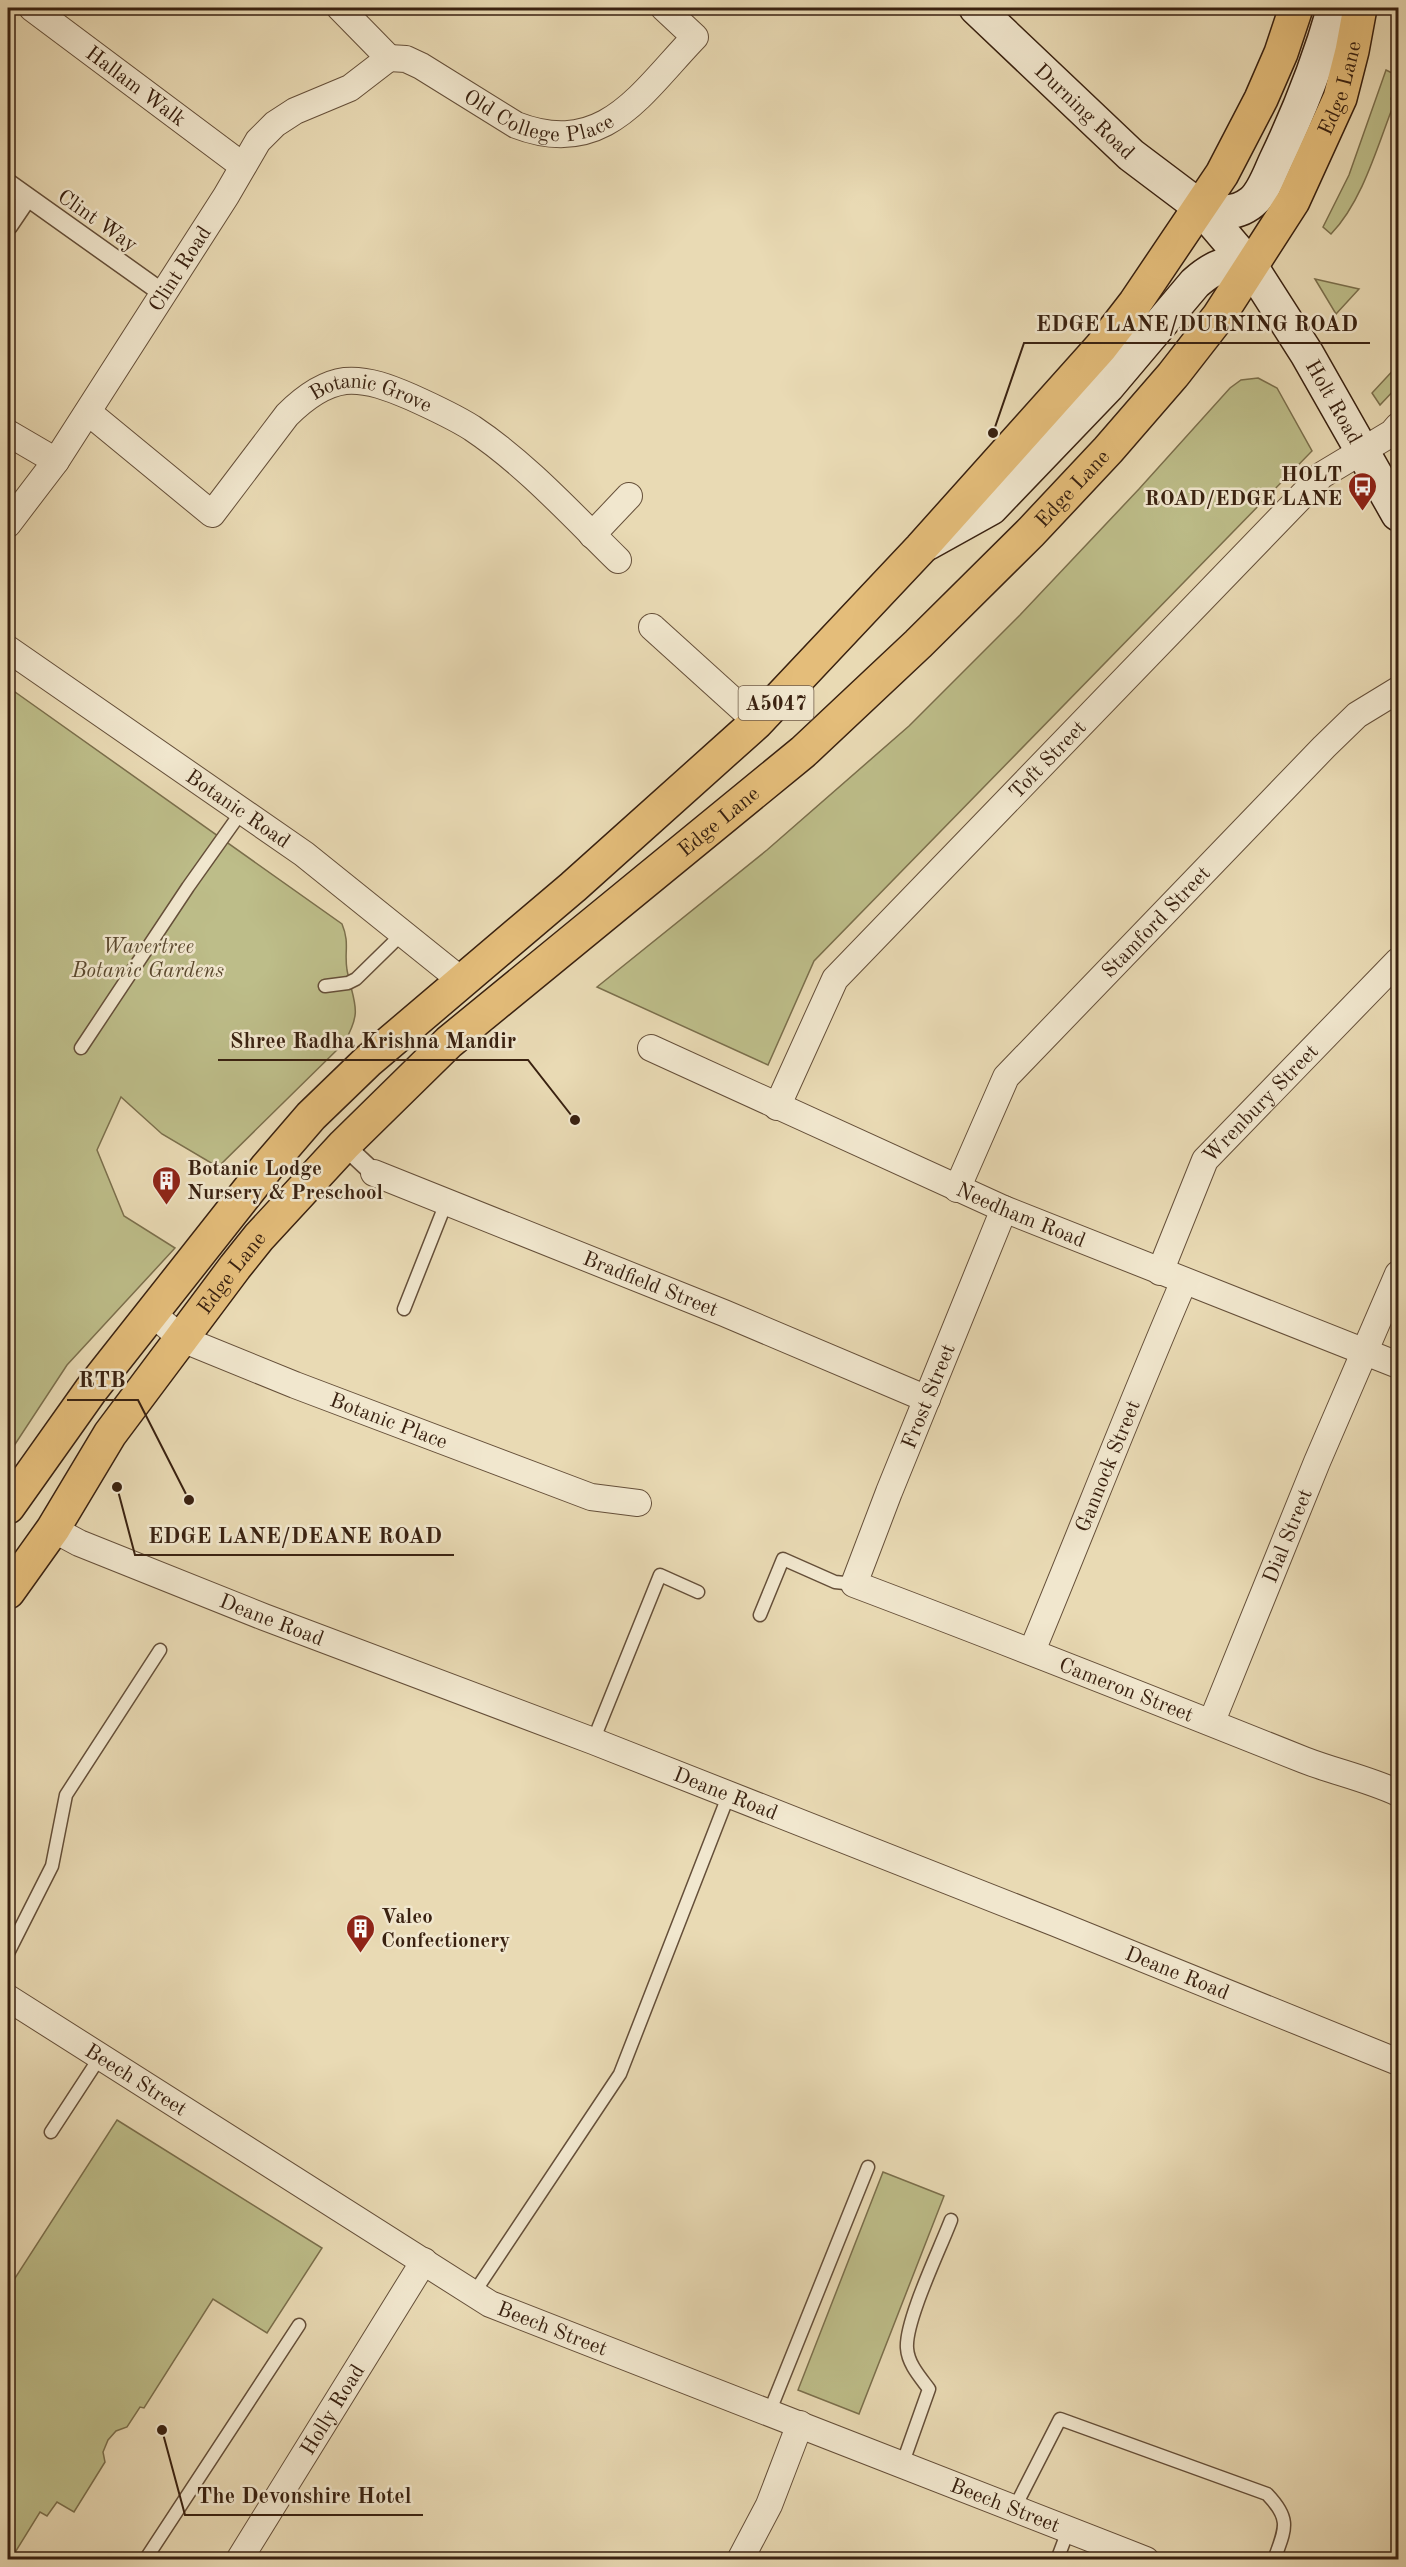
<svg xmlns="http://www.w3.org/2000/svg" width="1406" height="2567" font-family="'Old Standard TT',serif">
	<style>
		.green { fill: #bdbd89; stroke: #7b6f4c; stroke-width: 1.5 }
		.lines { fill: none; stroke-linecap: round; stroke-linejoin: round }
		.service-casing { stroke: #654f39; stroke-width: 15 }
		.pedestrian-casing { stroke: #654f39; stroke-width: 21 }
		.minor-casing { stroke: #654f39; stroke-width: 28 }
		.secondary-casing { stroke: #392110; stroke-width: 36 }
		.trunk-casing { stroke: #392110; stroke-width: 36 }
		.service { stroke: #f1e7ce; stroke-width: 12 }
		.pedestrian { stroke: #f1e7ce; stroke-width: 18 }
		.minor { stroke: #f1e7ce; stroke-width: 26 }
		.secondary { stroke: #f1e7ce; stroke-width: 33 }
		.trunk { stroke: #e4bd7a; stroke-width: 33 }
		.labels { text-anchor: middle; stroke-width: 5; stroke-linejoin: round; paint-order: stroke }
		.shield { fill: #f1e7ce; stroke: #705c49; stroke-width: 1.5 }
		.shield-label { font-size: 20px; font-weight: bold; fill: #392110 }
		.street-label { font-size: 21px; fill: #392110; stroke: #f1e7ce }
		.poi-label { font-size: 21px; font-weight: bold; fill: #392110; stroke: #f1e7ce; text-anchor: start }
		.park-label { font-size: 21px; font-style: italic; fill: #5a482e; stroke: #f1e7ce }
		.leader { fill: none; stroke: #392110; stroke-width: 2 }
		.callout-dot { fill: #392110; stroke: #f1e7ce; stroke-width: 2 }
		.callout-label { font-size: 22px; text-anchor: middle; font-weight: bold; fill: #392110; stroke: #f1e7ce; stroke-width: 5; stroke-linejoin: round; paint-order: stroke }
	</style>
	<rect width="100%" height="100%" fill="#e9dab4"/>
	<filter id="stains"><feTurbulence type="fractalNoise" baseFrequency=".00333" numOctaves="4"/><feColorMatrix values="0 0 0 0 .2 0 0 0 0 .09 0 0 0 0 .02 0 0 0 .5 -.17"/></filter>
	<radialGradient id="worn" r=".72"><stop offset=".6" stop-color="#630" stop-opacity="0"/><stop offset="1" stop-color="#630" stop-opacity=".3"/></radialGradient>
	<path class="green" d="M1386 70 1398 76 1391 99 1395 101C1378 144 1363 201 1331 234L1323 227 1349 175Z
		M1315 279 1359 289 1336 314Z
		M1398 358V386L1380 405 1372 393 1398 365 1395 362Z
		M1258 378 1277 388 1312 451 814 961 768 1065 597 987 767 850 909 726 1020 615 1139 489 1230 388 1241 380Z
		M8 687 342 924C350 943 344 952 347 970 354 1005 363 1010 344 1043L218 1167 162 1134 121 1097 97 1150 124 1216 175 1248 67 1365 8 1455Z
		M117 2120 322 2248 267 2333 213 2299 144 2408 140 2407 127 2427 116 2431 108 2440 103 2452 105 2462 74 2512 57 2502 47 2516 40 2512 11 2559 8 2557V2289Z
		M883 2172 944 2196 859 2414 798 2390Z"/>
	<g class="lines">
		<defs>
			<path id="service" d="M325 986 348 983 356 979 403 933
				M81 1048 188 887 242 811
				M404 1309 446 1203
				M760 1615 783 1559 835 1582 854 1584
				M593 1741 660 1575 698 1592
				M8 1953 52 1866 66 1795 160 1650
				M51 2132 100 2057
				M474 2293 620 2074 729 1794
				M769 2413 868 2167
				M902 2465 929 2389C920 2377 908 2364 907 2348 905 2321 940 2249 951 2220
				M1015 2507 1060 2419 1267 2494C1292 2520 1285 2529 1274 2560
				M145 2560 299 2325
				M1057 2560 1069 2528"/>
			<path id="pedestrian" d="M8 183 164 294
				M8 226 27 198
				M344 1145 374 1173"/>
			<g id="minor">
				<path id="s1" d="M32 8 243 166"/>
				<path d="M340 8 389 58"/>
				<path id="s2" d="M389 58 406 59 421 66 516 125C604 159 641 93 695 37L664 8"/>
				<path id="s3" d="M88 412 212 514 287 415C302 400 322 384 345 381 368 379 390 388 411 397 431 406 453 416 472 428 526 464 572 515 618 560"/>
				<path d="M8 433 56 461"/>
				<path id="s4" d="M8 524 56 461 226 196 258 141 275 124 295 111 350 88 389 58"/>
				<path d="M592 535 629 496"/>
				<path d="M652 627 757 722"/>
				<path id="s5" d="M8 649 304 854 462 981"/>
				<path id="s6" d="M651 1048 1004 1209 1398 1365"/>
				<path id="s7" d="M777 1107 835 979 1322 475 1392 433 1398 426"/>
				<path id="s8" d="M374 1173 724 1313 927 1399"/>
				<path id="s9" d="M957 1189 1006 1077 1324 747 1357 715 1398 690"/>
				<path id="s10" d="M1004 1209 889 1492 854 1584C1005 1641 1154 1700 1304 1760 1335 1772 1368 1779 1398 1793"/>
				<path id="s11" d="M1160 1272 1205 1160 1398 961"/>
				<path id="s12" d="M152 1313 182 1339 295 1385 591 1497 638 1503"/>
				<path id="s13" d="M53 1529 79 1543 264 1617 593 1741 1055 1923 1398 2062"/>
				<path id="s14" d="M1032 1651C1083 1528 1131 1404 1184 1281"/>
				<path id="s15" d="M1212 1721 1317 1462 1398 1274"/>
				<path id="s16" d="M8 1998 490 2304 1146 2560"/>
				<path id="s17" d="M239 2560 424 2261"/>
				<path d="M740 2560 769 2505 800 2424"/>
			</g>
			<g id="secondary">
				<path id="s18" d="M976 8 1131 155 1200 207 1252 268 1307 354 1398 514"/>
				<path d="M1200 207C1218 214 1236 215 1252 202 1263 193 1269 175 1275 162 1299 112 1319 61 1334 8"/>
				<path d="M928 543 991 508 1108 386 1195 283C1212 268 1229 258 1252 268"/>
			</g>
			<g id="trunk">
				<path d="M8 1507 91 1390 267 1167 311 1116 368 1061 573 887 757 722 921 548 1101 347 1135 303 1222 174 1261 99 1281 53 1296 8"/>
				<path id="s19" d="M8 1592 53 1529 110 1434 235 1267 259 1237 344 1145 449 1042 803 752 918 644 1031 532 1108 450 1173 375 1219 316 1293 201 1340 98 1352 51 1360 8"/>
			</g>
		</defs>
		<use href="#service" class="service-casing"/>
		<use href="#pedestrian" class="pedestrian-casing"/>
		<use href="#minor" class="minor-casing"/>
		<use href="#secondary" class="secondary-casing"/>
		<use href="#trunk" class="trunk-casing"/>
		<use href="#service" class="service"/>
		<use href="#pedestrian" class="pedestrian"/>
		<use href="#minor" class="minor"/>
		<use href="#secondary" class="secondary"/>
		<use href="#trunk" class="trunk"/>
	</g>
	<defs>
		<symbol id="bus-pin" viewBox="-11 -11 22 30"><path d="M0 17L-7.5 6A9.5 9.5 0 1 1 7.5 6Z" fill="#8f2418" stroke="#f1e7ce"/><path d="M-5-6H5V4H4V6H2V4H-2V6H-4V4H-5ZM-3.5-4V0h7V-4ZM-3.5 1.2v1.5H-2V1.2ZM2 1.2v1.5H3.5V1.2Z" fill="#fff"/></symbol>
		<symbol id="building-pin" viewBox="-11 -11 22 30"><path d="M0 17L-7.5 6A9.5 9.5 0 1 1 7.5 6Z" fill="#8f2418" stroke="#f1e7ce"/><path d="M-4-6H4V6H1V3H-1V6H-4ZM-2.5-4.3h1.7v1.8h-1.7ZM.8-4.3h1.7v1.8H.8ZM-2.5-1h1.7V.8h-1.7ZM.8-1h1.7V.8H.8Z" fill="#fff"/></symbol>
	</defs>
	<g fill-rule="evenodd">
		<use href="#bus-pin" x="1346" y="470" width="33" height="45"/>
		<use href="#building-pin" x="150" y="1164" width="33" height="45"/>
		<use href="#building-pin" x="344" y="1912" width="33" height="45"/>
	</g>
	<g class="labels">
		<rect class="shield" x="738.5" y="686" width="75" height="34" rx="4.5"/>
		<g class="shield-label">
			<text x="776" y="710">A5047</text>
		</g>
		<g class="street-label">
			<text dy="7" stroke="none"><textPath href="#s1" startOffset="130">Hallam Walk</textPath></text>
			<text dy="7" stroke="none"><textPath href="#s19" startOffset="2028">Edge Lane</textPath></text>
			<text dy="7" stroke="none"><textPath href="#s2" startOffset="166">Old College Place</textPath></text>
			<text dy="7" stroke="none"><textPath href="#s18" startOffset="150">Durning Road</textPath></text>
			<text transform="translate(98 220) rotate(35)" y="7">Clint Way</text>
			<text dy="7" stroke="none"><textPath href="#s4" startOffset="308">Clint Road</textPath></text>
			<text dy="7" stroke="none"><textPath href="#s18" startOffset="537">Holt Road</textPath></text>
			<text dy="7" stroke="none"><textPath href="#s3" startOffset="380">Botanic Grove</textPath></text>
			<text dy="7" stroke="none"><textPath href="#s19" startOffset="1542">Edge Lane</textPath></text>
			<text dy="7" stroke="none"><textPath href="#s7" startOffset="446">Toft Street</textPath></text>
			<text dy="7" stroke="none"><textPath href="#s5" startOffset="280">Botanic Road</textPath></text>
			<text dy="7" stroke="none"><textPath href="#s19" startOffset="1056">Edge Lane</textPath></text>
			<text dy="7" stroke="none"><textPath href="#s9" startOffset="338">Stamford Street</textPath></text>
			<text dy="7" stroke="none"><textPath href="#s11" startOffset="200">Wrenbury Street</textPath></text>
			<text dy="7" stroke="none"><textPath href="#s6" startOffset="406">Needham Road</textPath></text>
			<text dy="7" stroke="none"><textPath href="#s19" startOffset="390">Edge Lane</textPath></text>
			<text dy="7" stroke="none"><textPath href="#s8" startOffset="298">Bradfield Street</textPath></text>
			<text transform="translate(928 1396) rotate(-68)" y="7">Frost Street</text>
			<text dy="7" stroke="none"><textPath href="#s12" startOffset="262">Botanic Place</textPath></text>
			<text dy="7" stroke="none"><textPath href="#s14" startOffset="200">Gannock Street</textPath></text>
			<text dy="7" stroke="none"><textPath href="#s15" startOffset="200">Dial Street</textPath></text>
			<text dy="7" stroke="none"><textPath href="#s13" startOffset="237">Deane Road</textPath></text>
			<text dy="7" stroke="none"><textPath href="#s10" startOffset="696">Cameron Street</textPath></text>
			<text dy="7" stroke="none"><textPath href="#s13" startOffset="723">Deane Road</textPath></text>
			<text dy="7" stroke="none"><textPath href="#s13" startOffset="1209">Deane Road</textPath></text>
			<text dy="7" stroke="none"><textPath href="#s16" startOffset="152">Beech Street</textPath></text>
			<text dy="7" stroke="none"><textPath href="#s16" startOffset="638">Beech Street</textPath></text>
			<text dy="7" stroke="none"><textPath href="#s17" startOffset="177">Holly Road</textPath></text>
			<text dy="7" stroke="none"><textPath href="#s16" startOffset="1124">Beech Street</textPath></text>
		</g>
		<g class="poi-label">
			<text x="1342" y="481" text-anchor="end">HOLT<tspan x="1342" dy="24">ROAD/EDGE LANE</tspan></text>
			<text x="187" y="1175">Botanic Lodge<tspan x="187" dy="24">Nursery &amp; Preschool</tspan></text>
			<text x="381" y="1923">Valeo<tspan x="381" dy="24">Confectionery</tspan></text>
		</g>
		<g class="park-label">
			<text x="148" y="953">Wavertree<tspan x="148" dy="24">Botanic Gardens</tspan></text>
		</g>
	</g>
	<path class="leader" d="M993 433L1024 343H1370M575 1120L528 1060H218M189 1500L138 1400H67M117 1487L135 1555H454M162 2430L185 2515H423"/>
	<g class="callout-dot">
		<circle cx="993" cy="433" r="6"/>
		<circle cx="575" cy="1120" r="6"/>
		<circle cx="189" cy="1500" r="6"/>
		<circle cx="117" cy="1487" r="6"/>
		<circle cx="162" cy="2430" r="6"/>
	</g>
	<g class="callout-label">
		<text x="1197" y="331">EDGE LANE/DURNING ROAD</text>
		<text x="373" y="1048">Shree Radha Krishna Mandir</text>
		<text x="102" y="1387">RTB</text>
		<text x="295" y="1543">EDGE LANE/DEANE ROAD</text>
		<text x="304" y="2503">The Devonshire Hotel</text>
	</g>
	<rect width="1406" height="2567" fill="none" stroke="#e9dab4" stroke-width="30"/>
	<rect x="9" y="9" width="1388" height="2549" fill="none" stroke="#392110" stroke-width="3"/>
	<rect x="15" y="15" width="1376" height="2537" fill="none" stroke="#392110" stroke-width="1.5"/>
	<rect width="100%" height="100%" filter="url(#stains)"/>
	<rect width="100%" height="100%" fill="url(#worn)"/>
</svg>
